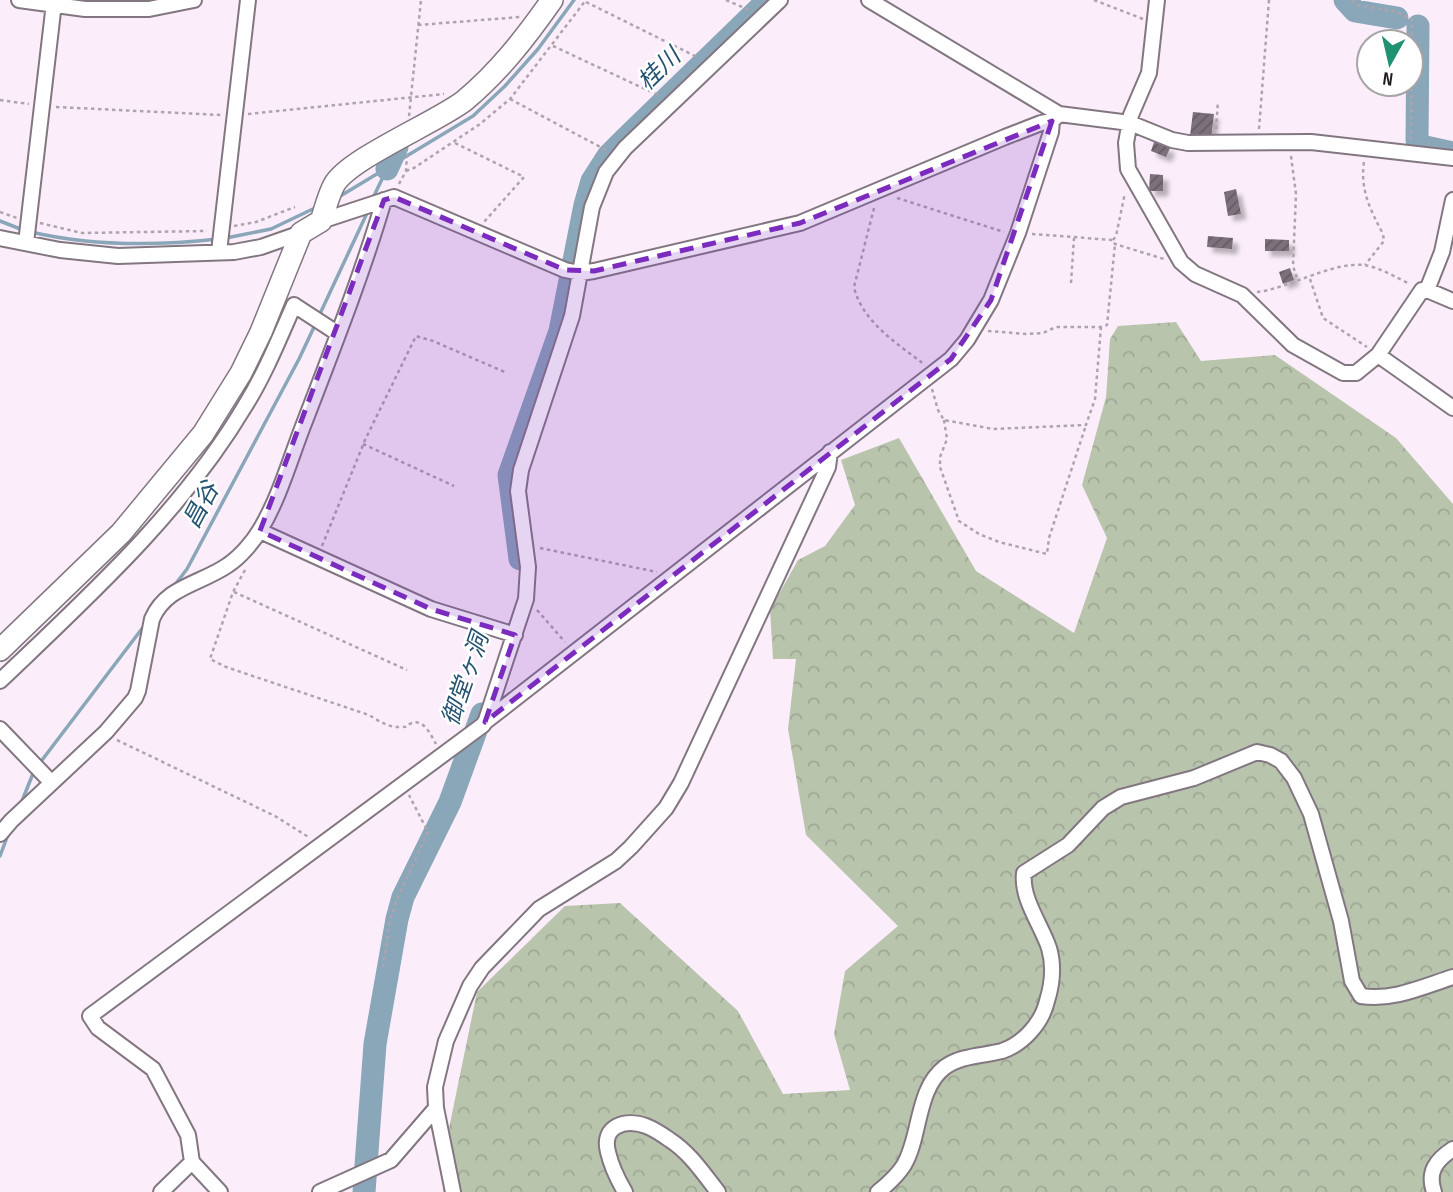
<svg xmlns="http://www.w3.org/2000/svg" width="1453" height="1192" font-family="'Sofia Sans Condensed','Noto Sans JP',sans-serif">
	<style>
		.forest { fill: url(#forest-crowns) }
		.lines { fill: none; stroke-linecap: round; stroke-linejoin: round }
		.stream { stroke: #8aa6b9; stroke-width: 3.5 }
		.river { stroke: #8aa6b9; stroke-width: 23 }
		.building { fill: url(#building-hatch); filter: url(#shadow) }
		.street-casing { stroke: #827781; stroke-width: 18 }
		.secondary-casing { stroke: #827781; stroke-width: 24 }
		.path { stroke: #aea4ad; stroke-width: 2.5; stroke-dasharray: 3.5 3.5; stroke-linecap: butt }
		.street { stroke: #fff; stroke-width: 14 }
		.secondary { stroke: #fff; stroke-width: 21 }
		.marked { fill: #7b2cbf; fill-opacity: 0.2; stroke: #7b2cbf; stroke-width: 5; stroke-dasharray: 14 9; stroke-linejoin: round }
		.labels { text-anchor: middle; stroke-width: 5; stroke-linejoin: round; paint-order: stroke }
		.water-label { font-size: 24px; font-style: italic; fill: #245472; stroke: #fff }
	</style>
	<defs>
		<pattern id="forest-crowns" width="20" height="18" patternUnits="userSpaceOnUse" patternTransform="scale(1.75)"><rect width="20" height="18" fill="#b9c4ad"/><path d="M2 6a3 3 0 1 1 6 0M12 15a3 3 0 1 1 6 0" fill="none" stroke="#9fa895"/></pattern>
		<pattern id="building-hatch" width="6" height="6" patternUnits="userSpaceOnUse" patternTransform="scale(1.75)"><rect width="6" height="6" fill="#7b707a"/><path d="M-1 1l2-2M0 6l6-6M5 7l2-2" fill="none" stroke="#645b64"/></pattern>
		<filter id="shadow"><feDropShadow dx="5.5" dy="5.5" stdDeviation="2" flood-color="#0004"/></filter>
	</defs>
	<rect width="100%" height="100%" fill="#fbeefa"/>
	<path class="forest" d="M1176 322 1201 361 1275 355 1396 438 1453 504V1192H443L446 1143 477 992 565 906 620 903 738 1011 783 1094 850 1090 834 1034 845 971 898 926 806 835 788 729 796 659H773L770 610 798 560 825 546 855 505 841 460 899 438 976 571 1074 633 1107 538 1082 485 1106 397 1110 339 1118 326Z"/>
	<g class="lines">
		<path class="stream" d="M337 198 473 116 505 86 538 49 574 0
			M372 200 396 150
			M0 221 23 230
			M31 232C91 246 156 246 218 239
			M226 238 271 229 317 207
			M318 318 368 211
			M174 586 187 569 299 359 315 325
			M39 764 144 626
			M20 806 34 771
			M0 856 9 832"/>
		<path class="river" d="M1345 0 1355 11 1397 18
			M1418 26 1417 141 1421 146 1453 153
			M387 169 397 147
			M520 559 509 475 560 331 585 205 592 181 608 156 625 139 768 0
			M364 1192 375 1044 397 919 403 897 450 802 482 714"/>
	</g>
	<path class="building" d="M1193 112 1214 114 1211 138 1190 136Z
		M1154 142 1170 148 1166 157 1151 151Z
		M1150 174 1163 175V191H1149Z
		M1236 189 1241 214 1228 216 1224 192Z
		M1208 236 1233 238 1232 249 1207 247Z
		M1265 239 1289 240V251H1265Z
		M1290 268 1294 280 1283 284 1279 272Z"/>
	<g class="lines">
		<defs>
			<path id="street" d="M19 0 85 9H149L194 0
				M869 0 1059 114 1130 123 1172 140 1188 143 1311 142 1453 158
				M1157 0 1149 73 1131 115 1126 143 1128 169 1181 262 1195 274 1242 295 1293 345 1343 373H1356L1378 355 1422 290H1427L1442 252 1453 200
				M321 221 394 197 565 270 580 273 594 271 800 223 1005 137 1041 123 1052 121
				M0 238 60 250 118 256 234 252 261 247 301 233
				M26 243 54 3
				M219 252 248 0
				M1427 290 1453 301
				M1378 355 1453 408
				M260 531 431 609 515 635
				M0 681C89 596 182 512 245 406 265 374 279 339 294 305L337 333
				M486 720 526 599 528 567 518 491 521 470 572 316 592 207 606 172 625 148 780 0
				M0 729 51 782
				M0 834 11 821 106 732 135 698 138 691 152 619C166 586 201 584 228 565 240 557 253 542 260 530 280 497 291 456 305 421 333 348 362 275 384 200
				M161 1192 192 1162
				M220 1192 192 1162 188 1135 153 1069 98 1028 90 1016 483 725 485 722 951 359 967 340 991 300 1018 233 1051 132 1052 121 1059 114
				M320 1192 391 1160 436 1108
				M453 1192 436 1108 435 1087 446 1041 470 986 482 968 539 909 616 861 631 847 666 808 681 783 828 467 830 452
				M625 1192C618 1180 611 1165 608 1152 601 1125 626 1119 646 1126 654 1129 663 1135 670 1140 690 1153 703 1173 718 1192
				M878 1192C888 1184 897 1176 904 1165 921 1136 916 1089 945 1067 962 1055 983 1056 1002 1051 1023 1044 1042 1023 1047 1001 1052 985 1054 965 1049 948 1041 924 1021 899 1024 873L1068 845 1103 808 1121 797 1194 778 1257 752 1270 755 1281 761 1294 778 1311 814 1341 921 1352 981 1361 996C1393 1001 1422 987 1453 977
				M1434 1192C1427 1172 1436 1160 1453 1149"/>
			<path id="secondary" d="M0 650 121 533 203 434 241 373 261 332 301 233 321 221C325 210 328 196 334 185 348 159 435 123 464 101 499 72 526 37 552 0"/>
		</defs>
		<use href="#street" class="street-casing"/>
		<use href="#secondary" class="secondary-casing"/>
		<path class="path" d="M726 0 749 10
			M1094 0 1143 19
			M1352 0 1357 5 1397 12 1412 19 1411 140
			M586 2 699 58
			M418 25 520 17
			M553 46 660 96
			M510 99 606 150
			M0 100 29 104
			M56 107 221 115
			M248 114 444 94
			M409 116 421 0
			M1216 129 1218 101
			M1259 129 1269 0
			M455 143 524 177 484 222
			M1291 156 1296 194 1293 266 1298 281
			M1364 162C1360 190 1370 209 1383 234L1384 241 1365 265
			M406 171 414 168 480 124 510 99 586 0
			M399 184 406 171 407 154
			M897 198 1004 232
			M874 208 854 287C862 322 898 344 925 365
			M0 212 17 218
			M40 223 82 233 207 231
			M234 226 256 222 295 207
			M1032 234 1113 240 1115 244 1164 259
			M1113 240 1116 236 1125 193
			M1310 279 1323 318 1367 347
			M1071 283 1074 238
			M1257 292C1290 288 1331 262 1364 265 1379 267 1397 278 1410 284
			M988 331 1027 334 1043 333 1056 327H1101L1107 325 1115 244
			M932 389 938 410 944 420 993 429 1086 425 1095 399 1101 327
			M944 420 947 439 940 457V467L959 521 979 534 999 542 1047 554 1049 538 1086 425
			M363 444 454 486
			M322 546 365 440 416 336 433 341 507 373
			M540 548 657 572
			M245 570 233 592 210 659 226 667 369 715C379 721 389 728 401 727 410 727 404 726 412 723 424 719 431 735 436 744
			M234 592 407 670
			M537 610 565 642
			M117 740 275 816 310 838
			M383 967 390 921 397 899 428 832 409 795"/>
		<use href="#street" class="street"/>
		<use href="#secondary" class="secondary"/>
	</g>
	<path class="marked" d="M1052 121 991 300 951 359 485 722 515 635 431 609 260 531 384 200 394 197 565 270 594 271 800 223Z"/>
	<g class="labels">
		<g class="water-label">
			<text transform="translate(659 69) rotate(-44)" y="8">桂川</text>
			<text transform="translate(201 505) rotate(-62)" y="8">昌谷</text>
			<text transform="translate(465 679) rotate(-71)" y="8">御堂ヶ洞</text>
		</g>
	</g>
	<g transform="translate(1390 63) rotate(188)"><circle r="33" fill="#ffffff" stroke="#a6a4a6" stroke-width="2"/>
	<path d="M0-5L12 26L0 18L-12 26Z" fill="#209274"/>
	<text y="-10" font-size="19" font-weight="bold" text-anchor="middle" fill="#201b20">N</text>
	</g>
</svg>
